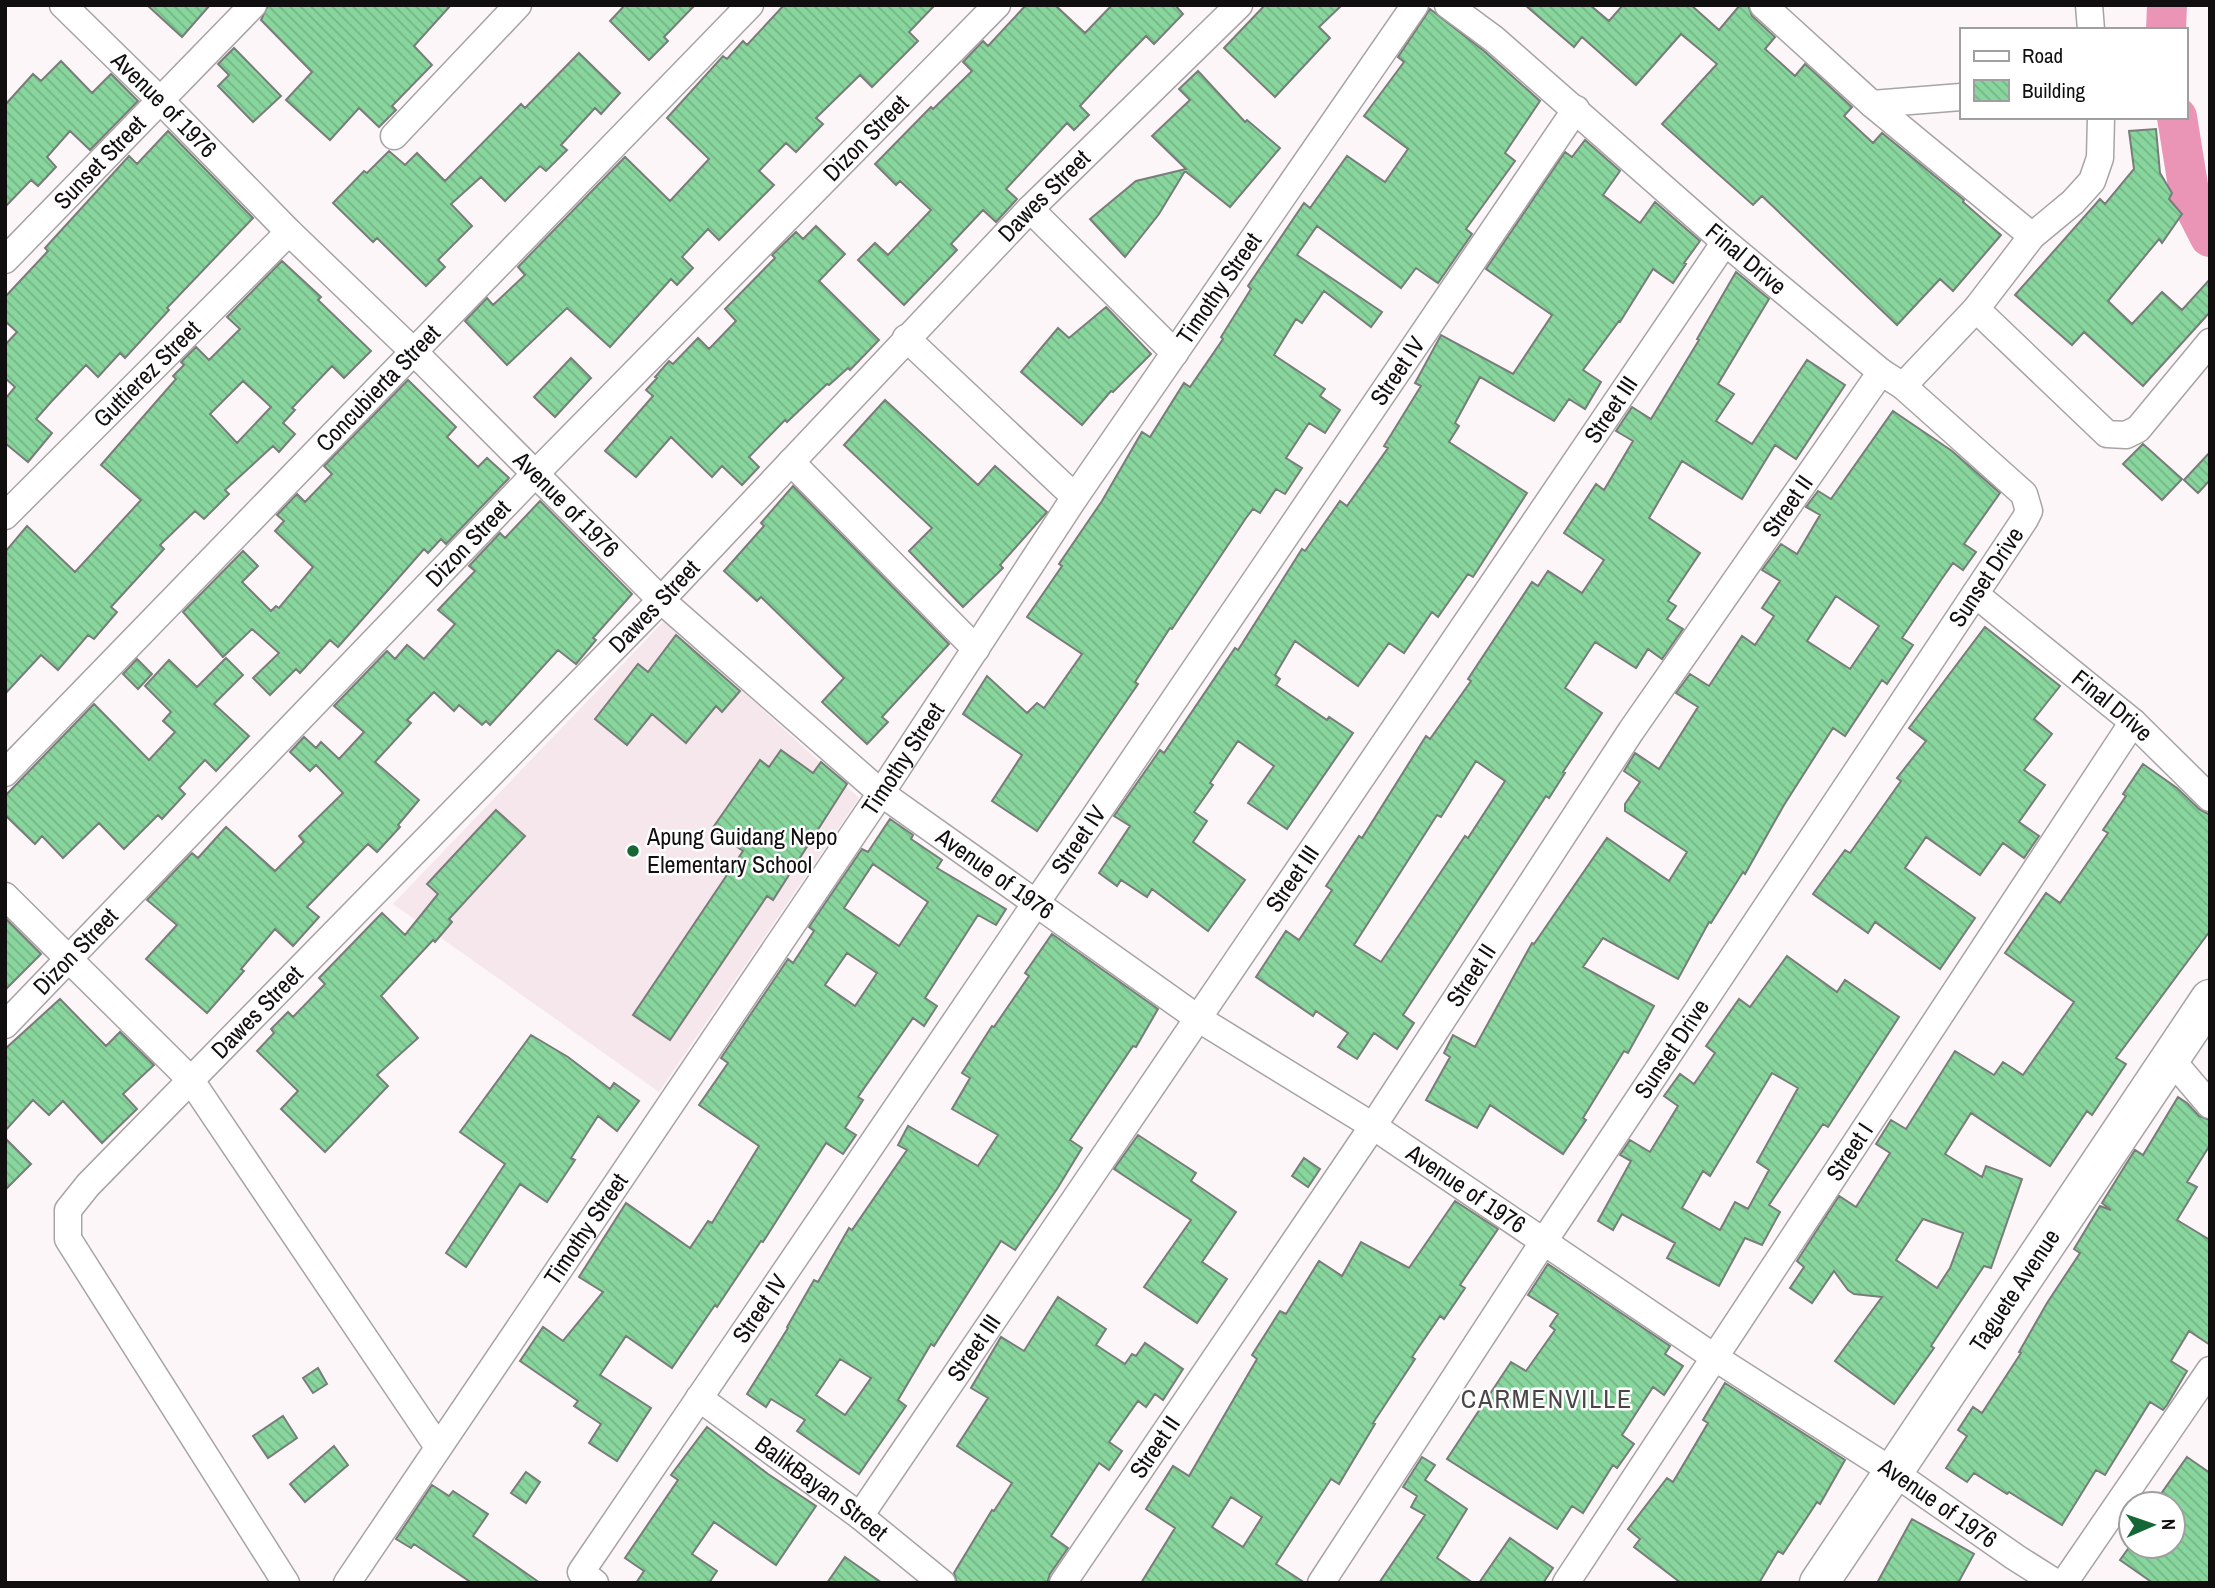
<svg xmlns="http://www.w3.org/2000/svg" width="2215" height="1588" font-family="'Archivo Narrow',sans-serif">
	<style>
		.built { fill: #f5e7ec }
		.lines { fill: none; stroke-linecap: round; stroke-linejoin: round }
		.river { stroke: #ea94b6; stroke-width: 40 }
		.building { fill: url(#building-back-hatch); stroke: #797d7a; stroke-width: 2; fill-rule: evenodd }
		.street-casing { stroke: #a8a3a4; stroke-width: 29 }
		.secondary-casing { stroke: #a8a3a4; stroke-width: 41 }
		.street { stroke: #fff; stroke-width: 26 }
		.secondary { stroke: #fff; stroke-width: 38 }
		.poi-dot { fill: #166736; stroke: #fff; stroke-width: 2.5 }
		.labels { text-anchor: middle; stroke-width: 5; stroke-linejoin: round; paint-order: stroke }
		.street-label { font-size: 24px; fill: #100e0f; stroke: #fff }
		.poi-label { font-size: 24px; fill: #100e0f; stroke: #fff; text-anchor: start }
		.neighbourhood-label { font-size: 26px; letter-spacing: 2px; fill: #4a4547; stroke: #fff }
	</style>
	<defs>
		<pattern id="building-back-hatch" width="6" height="6" patternUnits="userSpaceOnUse" patternTransform="scale(1.75)"><rect width="6" height="6" fill="#88d59d"/><path d="M-1 5l2 2M0 0l6 6M5-1l2 2" fill="none" stroke="#74b686"/></pattern>
	</defs>
	<rect width="100%" height="100%" fill="#fcf6f8"/>
	<path class="built" d="M665 620 859 798 659 1092 393 904Z"/>
	<g class="lines">
		<path class="river" d="M2166 30 2167 5
			M2177 117 2190 198 2210 237"/>
	</g>
	<path class="building" d="M147 5H210L182 37Z
		M268 5H451L414 46 432 65 392 106 396 110 379 127 359 108 330 140 286 100 312 72 261 20Z
		M625 5H695L664 37 668 41 649 60 610 21Z
		M784 5H935L909 32 918 41 872 87 860 75 816 118 823 124 796 152 786 143 759 171 774 185 719 240 708 229 682 257 693 268 677 285 671 279 610 347 567 308 507 365 465 321 487 298 493 305 525 275 518 267 625 157 670 201 709 159 667 118 723 56 727 59 743 41 747 45Z
		M1026 5H1055L1085 33 1112 5H1175L1183 14 1154 44 1146 36 1116 67 1080 106 1089 115 1074 130 1067 123 1006 189 1017 199 996 222 983 210 951 244 957 250 904 305 858 260 875 243 888 255 931 210 900 181 896 185 875 164 931 107 933 109 972 71 963 62 983 41 988 46Z
		M1265 5H1342L1319 27 1330 38 1275 97 1224 48Z
		M1525 5H1590L1609 21 1623 5H1691L1719 30 1740 5H1748L1752 16 1775 37 1765 49 1795 76 1805 64 1852 107 1844 116 1873 143 1882 133 1964 200 1963 202 2001 235 1953 291 1940 279 1897 325 1762 196 1753 205 1662 124 1717 64 1681 34 1636 85 1582 37 1574 47Z
		M1430 9 1484 51 1540 101 1505 153 1515 161 1466 229 1472 234 1438 283 1416 268 1401 288 1317 226 1297 255 1382 312 1371 327 1324 291 1302 323 1296 319 1274 355 1325 389 1320 396 1340 410 1325 433 1309 423 1286 458 1302 468 1285 494 1276 489 1260 513 1253 509 1246 518 1172 629 1170 628 1135 682 1138 684 1037 831 992 801 1022 755 963 714 987 676 1027 713 1037 703 1044 708 1082 654 1027 617 1062 566 1059 564 1102 501 1142 432 1150 437 1184 383 1190 387 1223 339 1221 337 1251 289 1248 286 1304 203 1310 208 1347 156 1385 182 1408 149 1364 116 1404 62 1398 57Z
		M234 48 281 96 253 122 218 86 229 75 218 64Z
		M579 53 620 93 601 114 595 108 561 145 567 150 546 171 540 166 505 201 481 177 451 204 472 226 438 260 445 267 426 286 377 238 373 242 333 203 364 171 367 173 389 151 405 165 417 153 445 181 521 104 525 108Z
		M61 61 92 93 111 74 138 101 90 150 70 131 47 157 56 167 38 186 31 180 5 207V105L33 74 41 81Z
		M1198 71 1245 122 1247 120 1280 148 1230 207 1185 171 1159 214 1125 257 1090 219 1136 181 1186 169 1152 136 1190 100 1179 89Z
		M2156 129 2160 173 2172 193 2169 199 2182 214 2162 243 2159 239 2108 301 2132 324 2162 292 2182 310 2210 279V312L2143 386 2084 332 2072 345 2015 295 2100 199 2105 204 2134 169 2129 131Z
		M168 131 253 218 167 308 169 310 125 358 120 353 98 377 86 365 51 402 36 419 52 433 28 462 5 443V399L15 387 5 378V345L17 332 5 321V297L48 251 45 248 129 156 137 164Z
		M1585 140 1620 171 1603 195 1640 223 1655 202 1700 241 1684 263 1686 264 1673 283 1653 269 1620 322 1619 321 1583 370 1601 382 1585 409 1569 399 1554 421 1480 377 1455 423 1459 426 1449 442 1527 493 1473 577 1468 574 1438 617 1432 612 1404 653 1389 643 1358 686 1295 641 1275 675 1280 679 1276 685 1327 720 1329 717 1353 733 1287 829 1248 803 1274 766 1238 741 1210 783 1213 785 1194 812 1207 821 1193 842 1245 880 1208 931 1152 889 1147 897 1121 880 1117 886 1099 873 1130 826 1114 816 1160 750 1164 753 1235 648 1238 650 1302 549 1305 551 1340 501 1347 506 1388 448 1384 446 1421 386 1415 383 1441 335 1513 374 1552 315 1486 269 1565 152 1572 157Z
		M816 226 845 254 819 281 879 340 850 370 848 368 829 385 827 384 787 422 785 420 749 457 759 467 742 485 722 466 712 477 671 437 636 477 605 451 653 396 646 390 657 378 655 377 669 361 673 364 698 338 709 349 736 321 725 309 775 258 772 255 796 232 803 239Z
		M282 261 321 297 318 300 371 351 344 378 332 366 292 408 295 410 283 423 295 434 279 452 273 446 225 490 229 494 204 519 195 511 160 545 164 549 111 607 117 612 94 639 88 635 58 670 41 655 5 694V552L27 526 75 572 141 500 101 465 176 379 173 376 184 365 181 362 196 347 209 360 240 329 227 317ZM243 381 271 407 237 443 210 414Z
		M1736 272 1769 299 1718 384 1734 394 1716 421 1752 444 1807 360 1845 385 1796 459 1775 445 1742 499 1682 461 1649 518 1700 553 1668 601 1676 606 1667 619 1683 629 1662 659 1648 649 1636 668 1595 642 1565 688 1602 713 1563 772 1565 773 1549 798 1546 796 1403 1015 1414 1023 1397 1049 1374 1033 1357 1059 1338 1047 1348 1033 1316 1011 1313 1016 1256 977 1286 931 1299 940 1332 890 1326 886 1359 836 1362 838 1426 736 1430 739 1471 681 1468 679 1532 582 1538 586 1548 571 1582 593 1604 560 1564 533 1596 484 1604 490 1633 441 1616 431 1632 407 1651 419 1699 340 1697 339ZM1476 761 1505 781 1468 838 1465 836 1381 962 1354 945 1437 815 1441 817Z
		M1106 307 1151 354 1113 392 1111 391 1082 425 1021 372 1058 328 1069 338Z
		M571 358 591 378 555 417 534 397Z
		M408 380 456 427 447 437 478 467 487 458 509 478 446 544 441 539 428 553 424 549 338 647 330 640 300 673 296 669 270 695 253 678 279 653 252 629 223 657 183 612 243 551 258 566 242 582 271 611 276 606 279 608 313 567 275 531 284 521 277 515 297 494 305 502 332 474 324 466Z
		M885 400 978 485 995 466 1047 512 1000 565 1003 568 963 607 909 551 932 528 844 445Z
		M1893 411 1952 451 2000 493 1964 544 1976 552 1963 570 1953 563 1941 580 1902 638 1913 645 1887 684 1882 680 1845 736 1833 728 1784 805 1745 874 1743 872 1711 923 1709 922 1678 979 1603 938 1583 967 1654 1006 1628 1053 1624 1051 1583 1118 1586 1120 1563 1154 1490 1105 1477 1128 1426 1100 1450 1057 1444 1053 1453 1035 1475 1047 1532 943 1534 944 1607 838 1669 881 1687 852 1625 811V804L1640 782 1624 771 1635 753 1659 769 1698 707 1676 693 1690 674 1709 686 1742 636 1755 645 1774 616 1762 608 1780 581 1762 570 1781 544 1797 554 1820 515 1806 507 1818 491 1831 499ZM1836 596 1879 626 1850 669 1807 641Z
		M2143 444 2182 479 2162 500 2123 464Z
		M2210 452V480L2198 493 2184 480Z
		M793 486 949 644 882 717 888 722 867 744 822 702 844 678 761 597 757 601 724 571 764 526 761 523Z
		M540 501 632 594 593 638 596 640 576 664 558 650 490 725 486 721 482 725 459 705 454 711 434 692 407 720 411 723 375 762 419 800 398 825 400 827 377 852 368 844 307 907 319 917 293 946 275 929 241 969 244 971 207 1013 146 959 177 925 147 900 192 853 198 858 226 827 275 871 304 842 299 836 343 793 316 765 310 771 290 752 304 737 316 748 321 742 339 759 364 732 334 706 387 651 395 659 407 645 424 659 455 624 438 610 475 571 469 566 500 533 505 538Z
		M1985 627 2060 686 2034 719 2052 734 2024 770 2045 785 2019 822 2039 836 2024 858 2003 843 1980 875 1926 837 1905 868 1975 918 1940 969 1875 922 1868 933 1813 894 1845 850 1850 853 1901 781 1897 778 1926 741 1909 728Z
		M676 635 740 691 722 712 716 706 686 743 652 714 627 745 595 719 638 664 648 672Z
		M226 658 243 675 214 704 249 736 216 771 205 760 179 788 185 794 162 819 158 815 124 849 99 823 63 858 42 836 35 844 5 815V796L94 704 149 760 175 732 163 721 171 712 145 686 169 660 197 687Z
		M137 659 152 674 138 689 123 674Z
		M781 750 813 773 821 762 847 784 773 900 767 896 670 1040 633 1015 743 851 712 829 760 760 769 767Z
		M2143 764 2177 788 2199 809 2210 815V931L2116 1058 2126 1064 2092 1115 2087 1111 2050 1166 1971 1113 1945 1154 1982 1177 1986 1166 2022 1179 1991 1268 1984 1266 1931 1346 1934 1348 1894 1404 1835 1361 1882 1297 1854 1294 1848 1290 1834 1271 1812 1303 1790 1288 1804 1267 1797 1261 1839 1196 1856 1207 1890 1153 1876 1144 1891 1120 1906 1129 1955 1051 1994 1075 2003 1062 2023 1075 2074 1002 2005 953 2046 893 2060 903 2108 833 2103 830 2126 796 2123 794ZM1923 1219 1963 1233 1950 1268 1937 1288 1896 1260Z
		M496 810 525 836 449 919 452 922 435 942 433 940 381 996 418 1038 377 1075 388 1086 325 1152 281 1109 298 1091 257 1051 274 1033 271 1029 288 1012 293 1017 325 984 319 978 382 913 405 935 438 894 427 884Z
		M890 819 913 835 911 839 942 860 937 868 1006 909 996 925 978 915 925 998 937 1006 924 1026 913 1018 858 1097 863 1100 845 1128 856 1135 843 1154 826 1143 763 1242 761 1241 717 1307 715 1305 672 1368 626 1336 600 1375 651 1408 617 1461 589 1443 601 1424 574 1406 578 1401 520 1361 543 1327 563 1341 603 1292 579 1277 626 1203 690 1248 708 1221 712 1223 759 1146 699 1105 728 1063 721 1058 788 959 793 963 814 931 809 927 862 849 868 852ZM873 864 928 902 899 946 844 908ZM847 953 877 973 855 1006 825 985Z
		M5 918 41 954 5 990Z
		M1052 934 1158 1009 1136 1047 1133 1046 1070 1140 1082 1148 1057 1189 1015 1250 1001 1241 934 1346 931 1344 898 1400 906 1406 859 1474 797 1431 805 1420 771 1399 766 1407 747 1394 788 1328 787 1327 814 1280 818 1282 849 1228 852 1230 907 1150 898 1145 908 1126 978 1166 998 1135 952 1109 970 1078 962 1073 992 1026 994 1027 1029 976 1025 973ZM840 1359 871 1378 845 1415 816 1395Z
		M1787 956 1837 992 1845 980 1899 1017 1828 1127 1823 1124 1769 1205 1780 1212 1762 1245 1745 1238 1719 1286 1667 1258 1675 1243 1622 1214 1613 1230 1598 1221 1631 1161 1620 1155 1630 1140 1650 1152 1678 1106 1664 1096 1680 1074 1694 1084 1715 1053 1706 1046 1739 999 1750 1007ZM1772 1073 1798 1088 1757 1162 1769 1170 1748 1209 1735 1202 1720 1230 1682 1208 1703 1171 1710 1176Z
		M60 999 106 1046 120 1032 154 1065 123 1094 137 1109 102 1143 63 1101 49 1115 33 1100 5 1131V1049Z
		M531 1035 568 1057 610 1089 614 1083 639 1101 617 1131 598 1116 571 1158 575 1160 547 1202 520 1184 466 1267 446 1253 505 1164 460 1132Z
		M2178 1097 2187 1103 2199 1116 2210 1120V1145L2187 1182 2197 1187 2177 1220 2210 1240V1345L2189 1331 2171 1361 2187 1371 2167 1405 2163 1410 2150 1402 2105 1475 2096 1470 2062 1525 2009 1492 2007 1494 1974 1473 1967 1482 1946 1468 1967 1436 1958 1430 1973 1407 1982 1413 2021 1353 2019 1352 2047 1303 2080 1253 2074 1249 2100 1206 2111 1210 2102 1203 2123 1169 2135 1150 2143 1155Z
		M1138 1135 1196 1173 1191 1181 1236 1212 1202 1262 1227 1279 1197 1323 1144 1287 1191 1220 1114 1169Z
		M5 1138 31 1164 5 1190Z
		M1304 1158 1320 1169 1308 1187 1292 1176Z
		M1455 1201 1498 1229 1460 1285 1465 1288 1444 1319 1440 1316 1412 1357 1415 1359 1373 1423 1375 1424 1339 1484 1331 1479 1276 1564 1305 1583H1141L1175 1528 1146 1509 1173 1466 1189 1476 1257 1359 1252 1355 1280 1311 1286 1314 1319 1261 1342 1276 1361 1242 1409 1268ZM1231 1497 1262 1517 1243 1547 1212 1527Z
		M1548 1264 1670 1346 1665 1354 1683 1366 1664 1395 1653 1387 1622 1435 1634 1444 1617 1468 1613 1465 1583 1513 1572 1506 1557 1529 1447 1459 1511 1362 1526 1371 1555 1330 1550 1326 1558 1314 1528 1295Z
		M1058 1297 1106 1329 1096 1345 1125 1364 1132 1354 1136 1356 1145 1343 1183 1369 1163 1400 1155 1394 1146 1407 1138 1401 1109 1442 1122 1451 1109 1470 1099 1463 1051 1536 1068 1548 1050 1574 1047 1583H957L954 1573 992 1510 994 1511 1012 1483 957 1446 988 1398 971 1388 1001 1337 1024 1351Z
		M318 1368 327 1384 313 1393 303 1378Z
		M1725 1383 1845 1460 1820 1504 1817 1502 1783 1554 1778 1551 1759 1583H1681L1634 1547 1640 1539 1628 1529 1667 1478 1673 1482 1708 1423 1703 1420Z
		M283 1416 297 1438 268 1458 253 1436Z
		M707 1427 768 1474 816 1506 776 1565 714 1522 692 1554 717 1571 709 1583H636L644 1571 625 1558 678 1480 671 1475Z
		M334 1446 348 1465 305 1502 290 1484Z
		M1422 1457 1435 1465 1425 1480 1467 1509 1437 1558 1473 1583H1379L1425 1515 1411 1507 1417 1496 1403 1487Z
		M2187 1457 2210 1473V1583H2153L2120 1560 2130 1546H2173V1504H2167L2158 1498Z
		M526 1472 540 1482 526 1503 511 1493Z
		M432 1485 449 1496 453 1491 488 1514 473 1536 540 1583H472L414 1544 411 1548 396 1539Z
		M1912 1519 1974 1554 1958 1583H1877Z
		M1510 1538 1553 1568 1543 1583H1479Z
		M845 1557 882 1583H827Z"/>
	<g class="lines">
		<defs>
			<g id="street">
				<path id="s1" d="M63 5 160 100 289 232 414 352 661 600 881 793 1199 1019 1373 1126 1714 1357 1892 1471 2015 1557 2056 1583"/>
				<path d="M1763 5 1872 104 2032 236"/>
				<path d="M2089 5 2091 30"/>
				<path d="M1872 104 1961 97"/>
				<path d="M394 136 518 5"/>
				<path d="M1030 209 1175 353"/>
				<path id="s2" d="M5 260 253 5"/>
				<path d="M1976 309 2107 434 2126 435 2138 429 2210 342"/>
				<path d="M906 338 1075 497"/>
				<path d="M1903 386 1976 309 2032 236 2073 202 2092 181 2100 158 2101 117"/>
				<path d="M791 462 976 649"/>
				<path id="s3" d="M5 516 289 232"/>
				<path id="s4" d="M1975 594 2133 722 2210 798"/>
				<path id="s5" d="M5 773 750 5"/>
				<path d="M5 896 190 1079 438 1447"/>
				<path id="s6" d="M5 1025 535 474 997 5"/>
				<path d="M2169 1057 2210 1105"/>
				<path id="s7" d="M699 1398 860 1516 942 1583"/>
				<path id="s8" d="M860 1516 1725 242"/>
				<path id="s9" d="M286 1583 68 1239V1210L88 1185 661 600 1030 209 1239 5"/>
				<path id="s10" d="M347 1583 881 793 1075 497 1415 5"/>
				<path id="s11" d="M595 1583 581 1572 1576 109"/>
				<path id="s12" d="M1063 1583 1373 1126 1631 731 1881 372"/>
				<path id="s13" d="M1321 1583 1544 1241 2025 519 2029 511 2024 494 1903 386 1881 372 1725 242 1494 39 1448 5"/>
				<path id="s14" d="M1566 1583 2133 722"/>
				<path d="M2064 1583 2210 1370"/>
			</g>
			<g id="secondary">
				<path id="s15" d="M1819 1583 2210 999"/>
			</g>
		</defs>
		<use href="#street" class="street-casing"/>
		<use href="#secondary" class="secondary-casing"/>
		<use href="#street" class="street"/>
		<use href="#secondary" class="secondary"/>
	</g>
	<circle class="poi-dot" cx="633" cy="851" r="7"/>
	<g class="labels">
		<g class="street-label">
			<text dy="8" stroke="none"><textPath href="#s1" startOffset="142">Avenue of 1976</textPath></text>
			<text dy="8" stroke="none"><textPath href="#s6" startOffset="1236">Dizon Street</textPath></text>
			<text dy="8" stroke="none"><textPath href="#s2" startOffset="136">Sunset Street</textPath></text>
			<text dy="8" stroke="none"><textPath href="#s9" startOffset="1844">Dawes Street</textPath></text>
			<text transform="translate(1746 259) rotate(40)" y="8">Final Drive</text>
			<text dy="8" stroke="none"><textPath href="#s10" startOffset="1561">Timothy Street</textPath></text>
			<text dy="8" stroke="none"><textPath href="#s11" startOffset="1470">Street IV</textPath></text>
			<text dy="8" stroke="none"><textPath href="#s3" startOffset="201">Guttierez Street</textPath></text>
			<text dy="8" stroke="none"><textPath href="#s5" startOffset="536">Concubierta Street</textPath></text>
			<text dy="8" stroke="none"><textPath href="#s8" startOffset="1337">Street III</textPath></text>
			<text dy="8" stroke="none"><textPath href="#s1" startOffset="709">Avenue of 1976</textPath></text>
			<text dy="8" stroke="none"><textPath href="#s12" startOffset="1298">Street II</textPath></text>
			<text dy="8" stroke="none"><textPath href="#s6" startOffset="668">Dizon Street</textPath></text>
			<text dy="8" stroke="none"><textPath href="#s13" startOffset="1206">Sunset Drive</textPath></text>
			<text dy="8" stroke="none"><textPath href="#s9" startOffset="1278">Dawes Street</textPath></text>
			<text dy="8" stroke="none"><textPath href="#s4" startOffset="177">Final Drive</textPath></text>
			<text dy="8" stroke="none"><textPath href="#s10" startOffset="994">Timothy Street</textPath></text>
			<text dy="8" stroke="none"><textPath href="#s11" startOffset="903">Street IV</textPath></text>
			<text dy="8" stroke="none"><textPath href="#s1" startOffset="1276">Avenue of 1976</textPath></text>
			<text dy="8" stroke="none"><textPath href="#s8" startOffset="770">Street III</textPath></text>
			<text dy="8" stroke="none"><textPath href="#s6" startOffset="102">Dizon Street</textPath></text>
			<text dy="8" stroke="none"><textPath href="#s12" startOffset="732">Street II</textPath></text>
			<text dy="8" stroke="none"><textPath href="#s9" startOffset="710">Dawes Street</textPath></text>
			<text dy="8" stroke="none"><textPath href="#s13" startOffset="639">Sunset Drive</textPath></text>
			<text dy="8" stroke="none"><textPath href="#s14" startOffset="516">Street I</textPath></text>
			<text dy="8" stroke="none"><textPath href="#s1" startOffset="1843">Avenue of 1976</textPath></text>
			<text dy="8" stroke="none"><textPath href="#s10" startOffset="427">Timothy Street</textPath></text>
			<text dy="8" stroke="none"><textPath href="#s15" startOffset="352">Taguete Avenue</textPath></text>
			<text dy="8" stroke="none"><textPath href="#s11" startOffset="336">Street IV</textPath></text>
			<text dy="8" stroke="none"><textPath href="#s8" startOffset="203">Street III</textPath></text>
			<text dy="8" stroke="none"><textPath href="#s12" startOffset="164">Street II</textPath></text>
			<text dy="8" stroke="none"><textPath href="#s7" startOffset="152">BalikBayan Street</textPath></text>
			<text dy="8" stroke="none"><textPath href="#s1" startOffset="2410">Avenue of 1976</textPath></text>
		</g>
		<g class="poi-label">
			<text x="647" y="845">Apung Guidang Nepo<tspan x="647" dy="28">Elementary School</tspan></text>
		</g>
		<g class="neighbourhood-label">
			<text x="1547" y="1408">CARMENVILLE</text>
		</g>
	</g>
	<rect width="2215" height="1588" fill="none" stroke="#100e0f" stroke-width="14"/>
	<rect x="1960" y="28" width="228" height="91" fill="#ffffff" stroke="#9f9f9f" stroke-width="2"/>
	<rect x="1974" y="51" width="35" height="10" fill="#ffffff" stroke="#9f9f9f" stroke-width="2"/>
	<text x="2022" y="63" font-size="21" fill="#100e0f">Road</text>
	<rect x="1974" y="80" width="35" height="21" fill="url(#building-back-hatch)" stroke="#9f9f9f" stroke-width="2"/>
	<text x="2022" y="98" font-size="21" fill="#100e0f">Building</text>
	<g transform="translate(2152 1525) rotate(88)"><circle r="33" fill="#ffffff" stroke="#9f9f9f" stroke-width="2"/>
	<path d="M0-5L12 26L0 18L-12 26Z" fill="#166736"/>
	<text y="-10" font-size="19" font-weight="bold" text-anchor="middle" fill="#100e0f">N</text>
	</g>
</svg>
